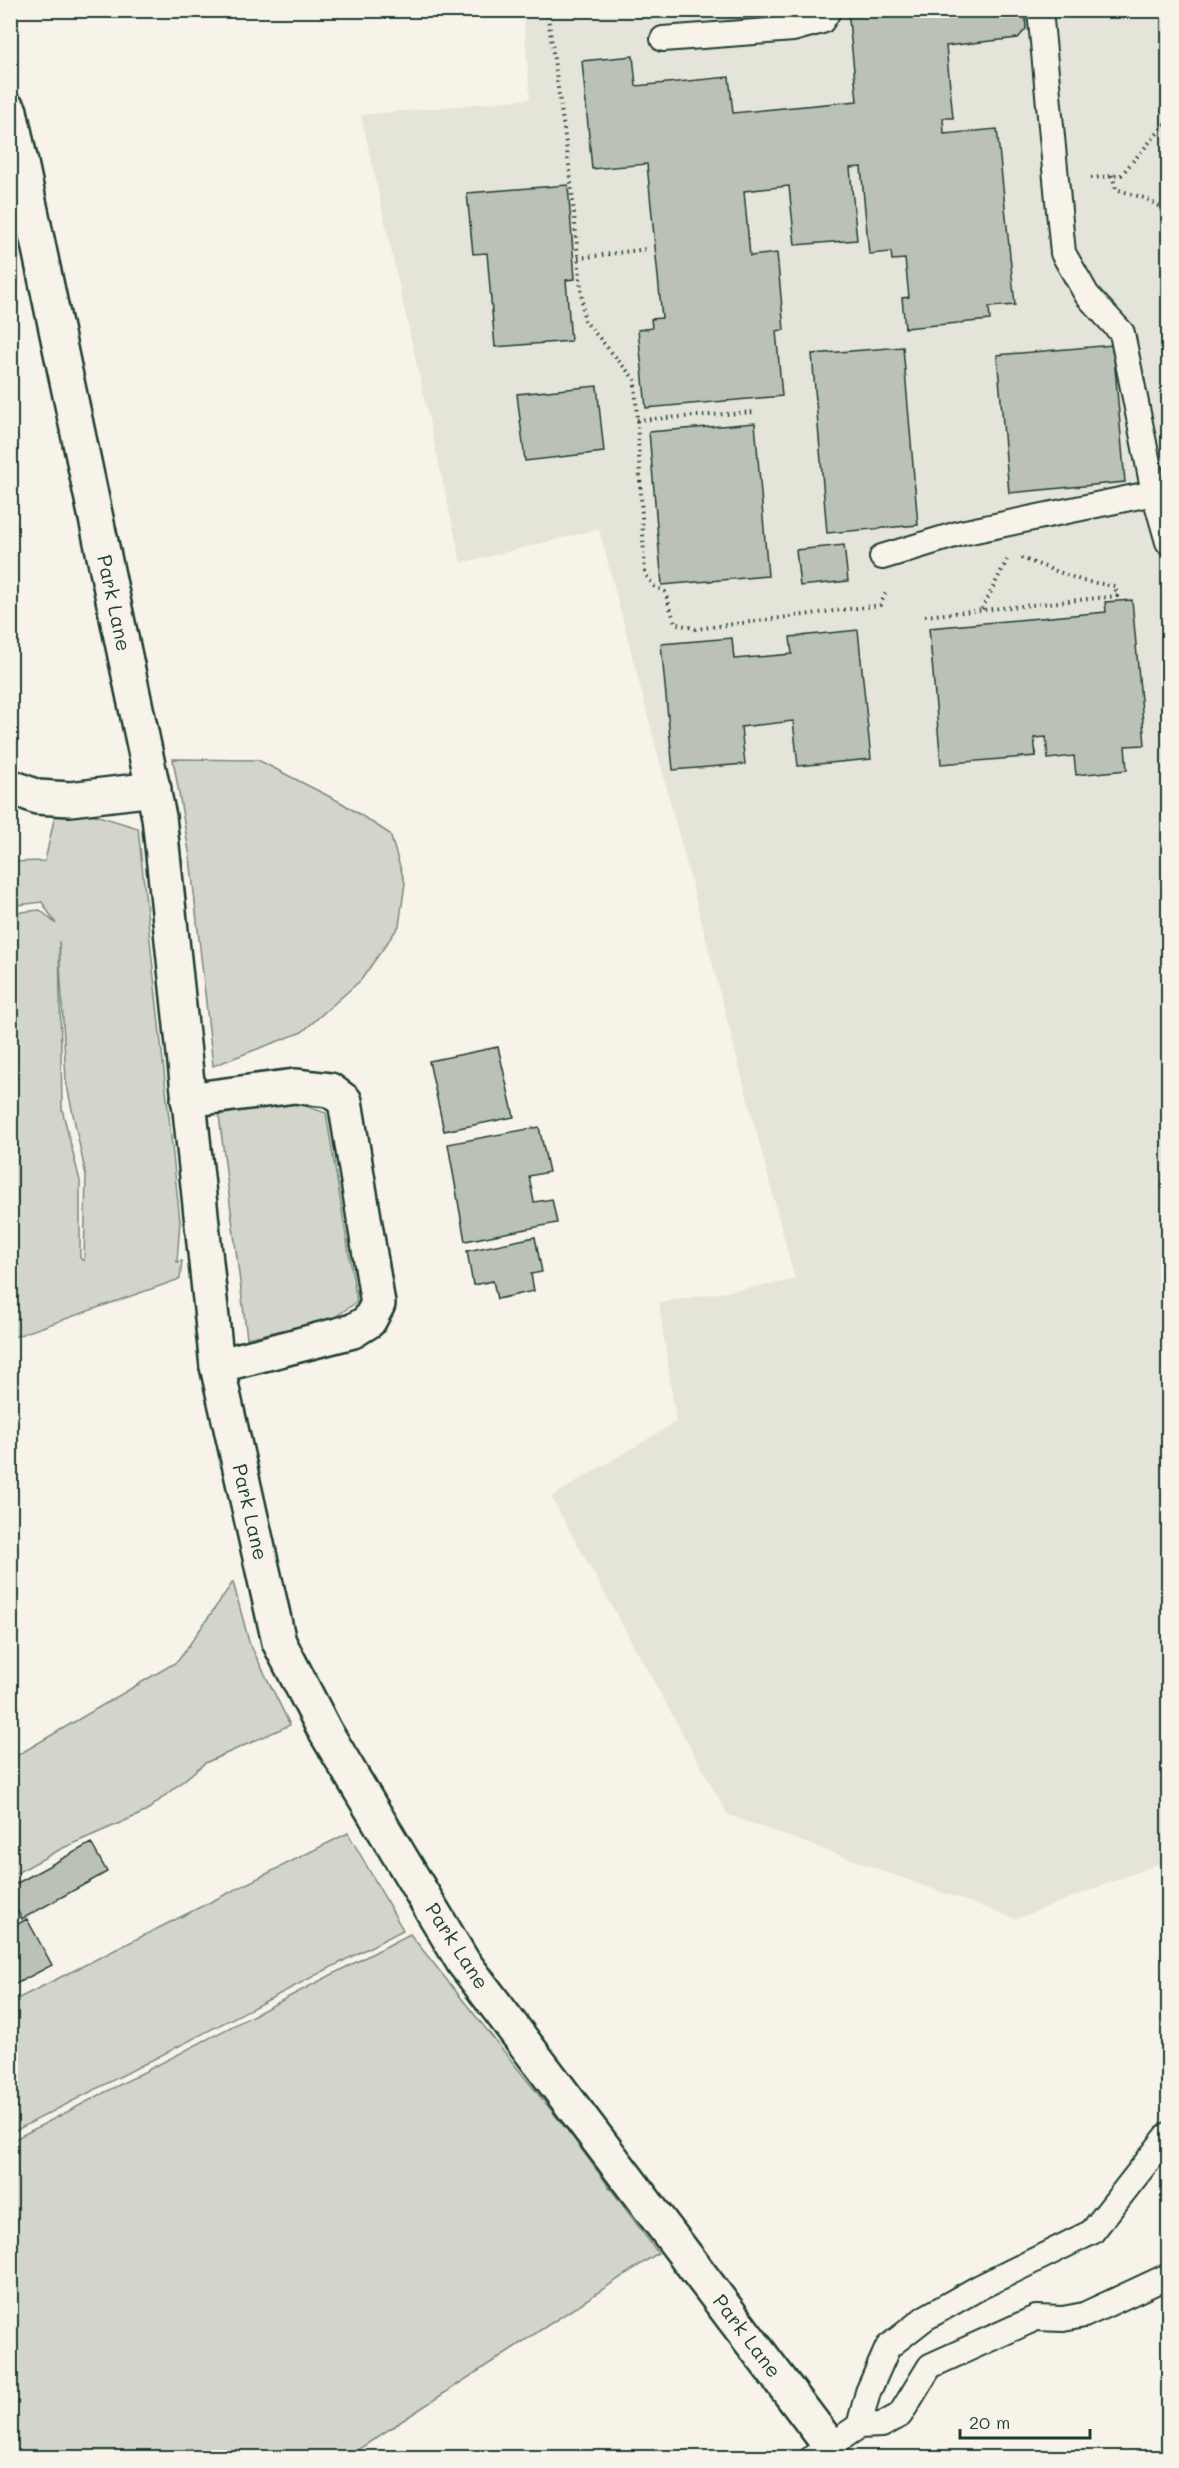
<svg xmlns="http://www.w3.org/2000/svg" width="1179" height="2468" font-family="Mali,sans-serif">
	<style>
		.built { fill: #e5e4d9 }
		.green { fill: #d3d5ca; stroke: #79897f; stroke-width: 1.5; fill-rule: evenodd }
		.building { fill: #bbc1b6; stroke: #1f3d34; stroke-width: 1.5 }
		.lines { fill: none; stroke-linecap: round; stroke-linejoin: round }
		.service-casing { stroke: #1f3d34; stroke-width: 28 }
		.minor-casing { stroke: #1f3d34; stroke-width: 38 }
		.secondary-casing { stroke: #1f3d34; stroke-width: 38 }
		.path { stroke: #1f3d34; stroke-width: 4; stroke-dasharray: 1.5 4.5; stroke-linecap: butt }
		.service { stroke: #f7f3e8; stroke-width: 24 }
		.minor { stroke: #f7f3e8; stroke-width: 33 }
		.secondary { stroke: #f7f3e8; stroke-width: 33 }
		.labels { text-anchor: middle; stroke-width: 6; stroke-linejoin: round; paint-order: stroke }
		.street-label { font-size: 20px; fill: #1f3d34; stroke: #f7f3e8 }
	</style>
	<rect width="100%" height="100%" fill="#f7f3e8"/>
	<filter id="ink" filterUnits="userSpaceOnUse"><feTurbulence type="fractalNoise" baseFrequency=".0167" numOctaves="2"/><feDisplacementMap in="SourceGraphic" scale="12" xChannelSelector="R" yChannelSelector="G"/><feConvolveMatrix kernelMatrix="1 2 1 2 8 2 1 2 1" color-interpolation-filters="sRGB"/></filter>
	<g filter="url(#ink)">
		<path class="built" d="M523 11H1168V1860L1016 1919 728 1815 551 1497 676 1422 659 1303 795 1280 599 529 461 563 361 115 530 99Z"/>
		<path class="green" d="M173 759 258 760 342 803 390 834 405 883 399 926 361 980 302 1032 213 1066 190 857Z
			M79 810 138 828 180 1221 177 1262 182 1261 180 1279 11 1338V913L40 910 56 924 42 902 11 906 10 862 45 861 55 815ZM59 941 66 1081 86 1176 84 1261 80 1258V1181L62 1109Z
			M294 1102 326 1113 357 1302 332 1319 247 1338 219 1115Z
			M233 1582 249 1642 290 1725 205 1763 145 1812 63 1848 11 1876V1759L178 1661Z
			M348 1833 403 1930 11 2133V2002Z
			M410 1934 571 2135 658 2253 347 2457H11V2141Z"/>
		<path class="building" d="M848 10H1025L1026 29 1018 38 946 46 953 118H943L944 134 997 129 1015 305 989 307 990 320 905 328 902 298 909 297 905 259 892 260 891 252 869 254 861 167 850 168 857 240 795 245 789 186 744 191 750 256 777 253 784 330 776 331 782 396 646 408 638 330 652 328 651 319 662 318 647 164 592 169 582 61 633 56 636 86 729 77 733 113 857 101Z
			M568 185 575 279 566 280 571 341 495 347 487 253 473 254 467 193Z
			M1113 345 1125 482 1009 493 997 355Z
			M903 347 918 525 827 533 812 354Z
			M597 386 604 452 525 461 517 394Z
			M755 423 768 576 662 585 649 432Z
			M844 545 848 581 800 586 796 550Z
			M1132 600 1145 745 1125 746 1127 770 1076 775 1074 756 1048 759 1046 737 1034 738 1036 756 941 764 929 628 1106 612 1105 602Z
			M858 630 871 759 798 766 793 721 741 727 745 764 673 770 661 644 732 638 734 659 792 654 790 637Z
			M498 1047 514 1117 444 1131 429 1061Z
			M539 1127 549 1172 529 1176 534 1202 552 1199 557 1223 465 1241 448 1144Z
			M535 1237 542 1272 531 1274 534 1291 497 1299 493 1281 473 1285 467 1251Z
			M91 1843 107 1872 22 1919 10 1897V1887Z
			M27 1919 52 1965 10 1987V1928Z"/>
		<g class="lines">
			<defs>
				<path id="service" d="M1040 10 1063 253 1087 295 1122 333 1154 493 1168 542
					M663 39 793 29 822 21 829 10
					M882 557 961 533 1154 493
					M859 2426 882 2425 900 2415 930 2366 1036 2318 1063 2319 1084 2315 1168 2276
					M812 2458 859 2426 868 2392 888 2347 925 2318 980 2287 1092 2232 1168 2135"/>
				<path id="minor" d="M10 786 37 797 70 799 154 789
					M188 1100 295 1086 330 1090 345 1101 378 1304 369 1321 353 1331 217 1366"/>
				<path id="secondary" d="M10 111 159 817 217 1366 279 1642 325 1731 463 1962 824 2438 832 2458"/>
			</defs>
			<use href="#service" class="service-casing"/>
			<use href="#minor" class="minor-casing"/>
			<use href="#secondary" class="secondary-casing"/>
			<path class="path" d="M547 10 570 172 584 320 635 380 645 574 654 586 665 592 675 623 696 629 880 605 887 591
				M1112 175 1116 189 1147 199 1168 212
				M1091 178 1121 175 1168 121
				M578 258 647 249
				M637 420 755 412
				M982 609 1007 560
				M925 616 1117 596 1115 586 1083 581 1021 558"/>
			<use href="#service" class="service"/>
			<use href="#minor" class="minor"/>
			<use href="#secondary" class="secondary"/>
		</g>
	</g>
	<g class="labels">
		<g class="street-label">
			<text transform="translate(114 603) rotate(78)" y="7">Park Lane</text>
			<text transform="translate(250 1512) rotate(77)" y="7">Park Lane</text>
			<text transform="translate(457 1946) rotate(57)" y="7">Park Lane</text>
			<text transform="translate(747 2336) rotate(53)" y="7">Park Lane</text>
		</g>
	</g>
	<rect width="1179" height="2468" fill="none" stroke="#f7f3e8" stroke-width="36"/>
	<rect x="18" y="18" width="1143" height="2432" fill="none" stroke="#1f3d34" stroke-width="2" filter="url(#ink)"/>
	<path d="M960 2429v9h130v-9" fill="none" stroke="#1f3d34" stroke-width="3"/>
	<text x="969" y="2429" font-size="18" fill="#1f3d34" stroke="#f7f3e8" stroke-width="4.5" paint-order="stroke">20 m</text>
</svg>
